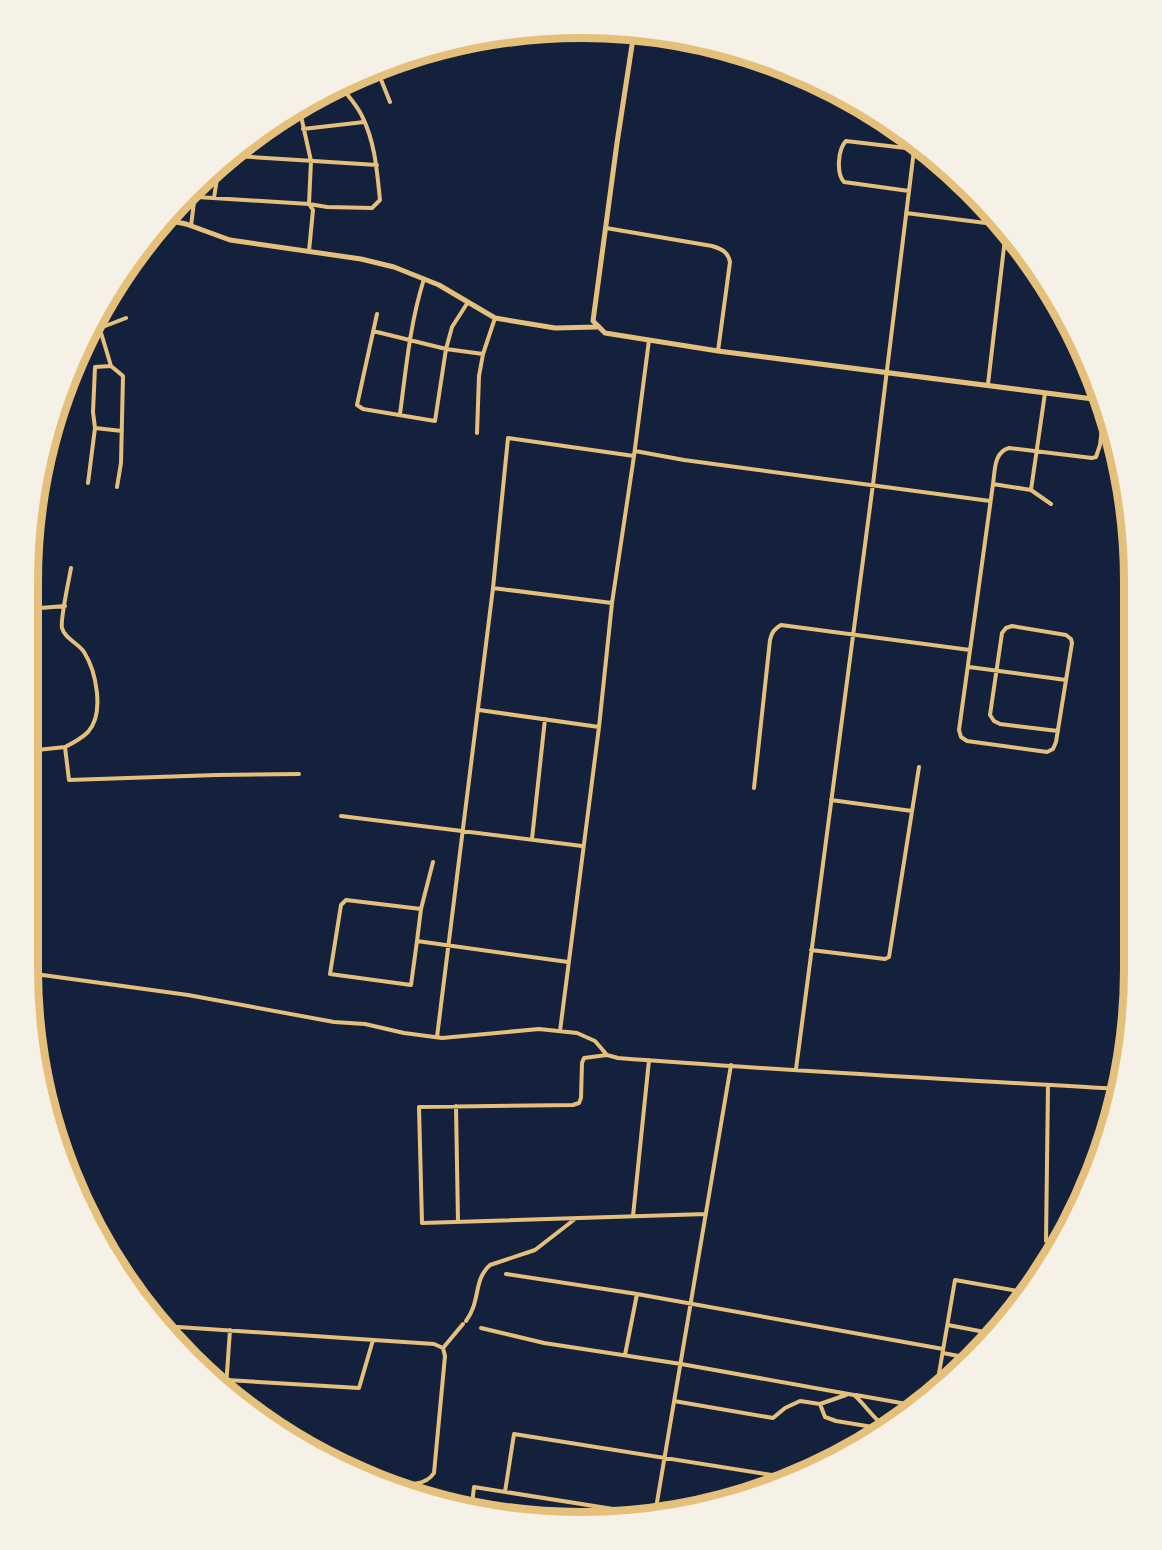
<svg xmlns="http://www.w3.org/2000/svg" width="1162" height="1550" font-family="Poppins,sans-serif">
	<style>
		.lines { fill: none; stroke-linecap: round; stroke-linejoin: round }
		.minor { stroke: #e5c07b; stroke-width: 4 }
		.tertiary { stroke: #e5c07b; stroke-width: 5 }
		.rim { fill: none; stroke: #e5c07b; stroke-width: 8 }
	</style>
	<rect width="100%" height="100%" fill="#14213d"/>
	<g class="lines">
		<path class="minor" d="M417 55 420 64
			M376 67 390 102
			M366 71 376 68
			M299 107 311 161 309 204 313 210 309 251
			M284 114 300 111
			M303 129 364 122
			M236 156 377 165
			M909 191 844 182C836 173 838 149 846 141L914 149
			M214 198 218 172
			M906 213 1002 225
			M191 226 194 202 197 197 309 204 327 207 372 208 380 200C377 171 375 142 362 116 357 105 347 95 340 85
			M606 228 712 246C722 249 728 252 730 262L718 351
			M377 314 357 405 363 409 435 421 446 349 452 327 468 302
			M96 316 111 366 123 376 121 463 117 487
			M100 328 126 318
			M373 331 446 349 483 354
			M80 347 98 326
			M988 384 1006 230
			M400 414C406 369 410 323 424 279
			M95 428 122 431
			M477 433 479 376 483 354 495 318
			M635 451 684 460 990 501
			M88 483 95 428 93 412 95 367 111 366
			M993 484 1031 490 1045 393
			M1031 490 1051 504
			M493 588 508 438 634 456 649 340
			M28 609 65 606
			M969 667 1066 680
			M479 710 599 727 612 603
			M1058 731 1000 724 994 721 990 715 1002 633 1006 628 1012 626 1066 635 1071 639 1072 643 1056 742 1053 749 1047 752 967 741 961 737 959 730 993 484C995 470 994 452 1009 448L1092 458 1096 457 1100 445 1104 411
			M65 747C73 743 82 738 88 732 105 713 96 671 84 652 78 643 65 639 62 628 60 620 69 580 71 568
			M28 751 65 747 69 780 216 775 299 774
			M754 788 770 640C772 632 774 629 781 625L970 650
			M831 800 912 811
			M341 816 582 846
			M532 839 545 719
			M421 909 346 900 341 905 330 974 411 985 417 941 568 962
			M417 941 421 909 433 862
			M811 950 885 959 889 957 919 767
			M28 973 188 995 334 1022 365 1024 404 1033 442 1038 539 1029 577 1033 595 1041 607 1055 618 1058C785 1071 951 1079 1117 1089
			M560 1031 599 727
			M437 1037 493 588 612 603 634 456
			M607 1055 584 1058 582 1063 581 1098 579 1103 573 1105 419 1107 422 1223 706 1214
			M796 1069 873 484 915 142
			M456 1106 458 1222
			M633 1216 649 1060
			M1046 1241 1048 1085
			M506 1274 637 1294 943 1349
			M466 1321C481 1301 473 1280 490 1265L535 1250 575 1219
			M948 1325 995 1334
			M163 1326 434 1344 443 1348 445 1356 434 1473C423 1490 398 1482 380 1481
			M481 1328 544 1343 681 1364 854 1395C866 1405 875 1422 889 1429
			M443 1348 463 1324
			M943 1353 974 1359
			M625 1355 637 1294
			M227 1380 359 1388 373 1340
			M938 1383 944 1384
			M226 1387 230 1330
			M936 1391 955 1280 1029 1293
			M856 1395 918 1406
			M674 1401 773 1418 785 1408 800 1401 820 1404 846 1395
			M820 1404 825 1417 836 1421 885 1429
			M505 1492 514 1434 772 1475 789 1472 800 1474
			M471 1512 474 1487 651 1515
			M655 1514 731 1065"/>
		<path class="tertiary" d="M634 32 617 143 593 321 605 333 718 351 1101 400
			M167 220 186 224 230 240 361 259 394 267 439 285 495 318 555 328 597 327"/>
	</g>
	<path d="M0 0H1162V1550H0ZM581 38H581A543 543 0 0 1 1124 581V969A543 543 0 0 1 581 1512H581A543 543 0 0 1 38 969V581A543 543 0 0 1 581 38Z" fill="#f6f1e7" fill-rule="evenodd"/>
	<path class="rim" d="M581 38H581A543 543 0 0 1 1124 581V969A543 543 0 0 1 581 1512H581A543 543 0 0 1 38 969V581A543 543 0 0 1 581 38Z"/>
</svg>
